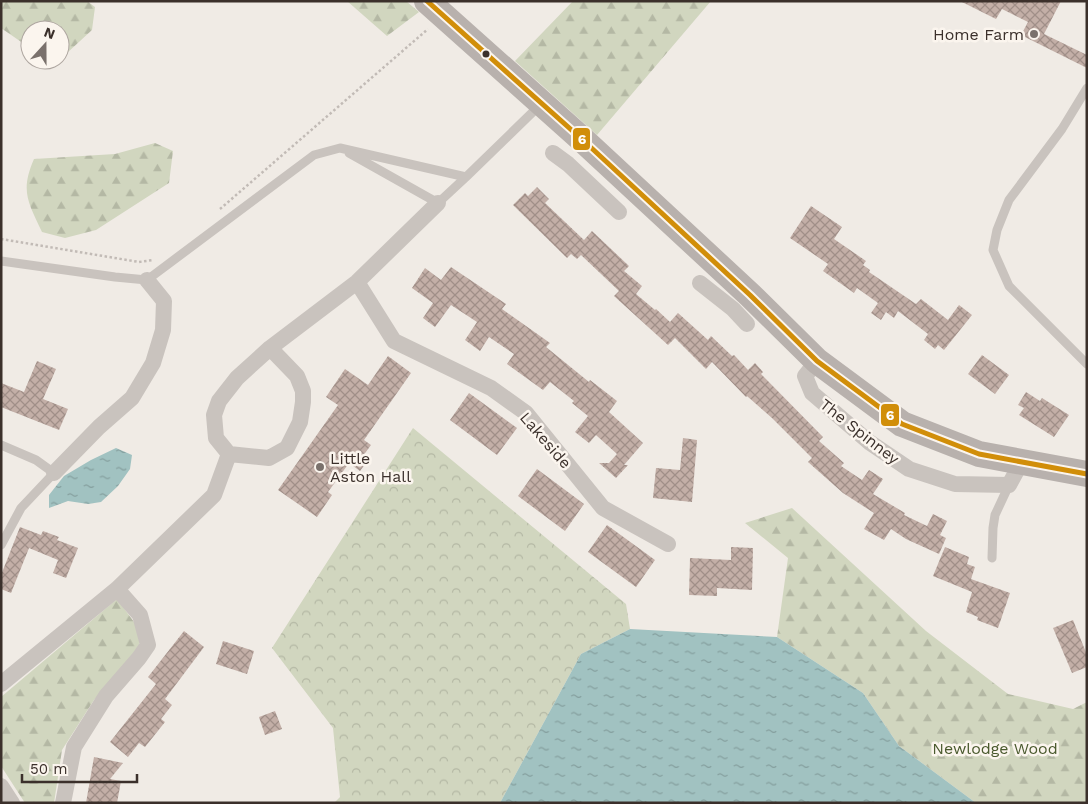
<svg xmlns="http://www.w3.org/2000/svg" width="1088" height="804" font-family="'Work Sans',sans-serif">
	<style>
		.forest { fill: url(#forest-firs) }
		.park { fill: url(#park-crowns) }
		.water { fill: url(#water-ripples) }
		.building { fill: url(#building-cross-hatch) }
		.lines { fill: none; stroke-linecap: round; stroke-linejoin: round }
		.path { stroke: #c2bbb6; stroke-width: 2.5; stroke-dasharray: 2.5 2.5; stroke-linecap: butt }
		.lane { stroke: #c9c3be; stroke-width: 9 }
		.street { stroke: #c9c3be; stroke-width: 16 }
		.primary { stroke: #b8b1ad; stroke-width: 26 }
		.bus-1-casing { stroke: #fbf5ee; stroke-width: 9 }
		.bus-1 { stroke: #d18e09; stroke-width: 5 }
		.poi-dot { fill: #7a716c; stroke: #fbf5ee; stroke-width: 2 }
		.bus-dot { fill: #3b302b; stroke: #fbf5ee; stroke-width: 2 }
		.labels { text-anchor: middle; stroke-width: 5; stroke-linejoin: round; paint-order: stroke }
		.poi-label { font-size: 16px; fill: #3b302b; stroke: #fbf5ee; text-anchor: end }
		.street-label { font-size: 16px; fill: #3b302b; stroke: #fbf5ee }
		.park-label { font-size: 16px; fill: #4a5a2e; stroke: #fbf5ee }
		.line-badge { stroke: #fbf5ee; stroke-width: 2 }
		.badge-label { font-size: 14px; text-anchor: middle; font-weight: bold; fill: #fff }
	</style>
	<defs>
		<pattern id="forest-firs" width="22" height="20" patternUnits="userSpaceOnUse" patternTransform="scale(1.25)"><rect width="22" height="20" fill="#d1d6bf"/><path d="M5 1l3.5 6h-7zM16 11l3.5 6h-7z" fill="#b4b8a4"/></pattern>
		<pattern id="park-crowns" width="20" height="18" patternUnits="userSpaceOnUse" patternTransform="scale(1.25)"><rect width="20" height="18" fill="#d1d6bf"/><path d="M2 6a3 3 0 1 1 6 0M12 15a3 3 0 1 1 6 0" fill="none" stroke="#b4b8a4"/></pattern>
		<pattern id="water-ripples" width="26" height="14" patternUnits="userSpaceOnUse" patternTransform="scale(1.25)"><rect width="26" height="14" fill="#a1c2c1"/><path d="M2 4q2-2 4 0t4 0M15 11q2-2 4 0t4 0" fill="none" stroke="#849e9d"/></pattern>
		<pattern id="building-cross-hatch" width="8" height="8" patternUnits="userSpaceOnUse" patternTransform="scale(1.25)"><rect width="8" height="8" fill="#c3afa7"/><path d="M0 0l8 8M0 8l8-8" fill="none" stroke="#a08f88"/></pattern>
	</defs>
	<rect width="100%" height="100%" fill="#f0ebe5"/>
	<path class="forest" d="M1 1H87L95 7 92 30 67 53H60V30H30V48L1 28Z
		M347 1H406L419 12 387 36Z
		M573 1H711L597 135 515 61Z
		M155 143 173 151 169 183 96 230 65 238 42 232C28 202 20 191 34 159L115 154Z
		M792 508 926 631 1008 694 1073 709 1087 702V803H976L899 746 863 693 777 637 788 558 745 523Z
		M117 599 137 626 140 648 94 700 62 750 54 803H25L1 766V697Z"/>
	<path class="park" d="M413 428 626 604 630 629 581 654 500 803H334L340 797 333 728 272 648Z"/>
	<path class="water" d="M116 448 132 455 130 469 118 486 101 502 88 504 68 501 49 508V495L64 476 91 460Z
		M630 629 777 637 863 693 899 746 976 803H500L581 654Z"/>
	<path class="building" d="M960 1H1061L1044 34 1087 55V68L1021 35 1028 22 1002 9 996 19Z
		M537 187 549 199 545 203 584 240 592 231 629 266 624 271 642 286 636 294 655 310 656 309 670 322 678 313 708 340 711 336 732 356 734 355 748 370 755 363 763 372 761 374 823 437 819 441 844 463 841 466 862 480 869 470 883 479 873 494 905 513 904 515 927 526 933 514 947 521 940 535 946 538 939 554 906 539 891 529 884 540 864 529 874 513 843 493 808 462 812 458 772 418 747 396 746 397 712 362 706 369 675 338 668 345 614 296 619 291 581 255 577 259 571 254 567 258 513 205 525 193 528 196Z
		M811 206 842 227 834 239 866 261 863 265 870 270 869 272 916 304 921 299 948 320 959 305 972 315 944 350 938 345 935 349 924 340 928 334 898 311 894 318 886 312 881 320 871 313 878 303 857 288 854 293 823 271 828 264 790 238Z
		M451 267 506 304 502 309 550 343 546 347 589 382 590 380 617 401 609 412 643 443 624 465H628L616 478 599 463H609L617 454 596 435 589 443 575 432 588 416 572 403 574 401 550 382 543 390 507 364 514 354 489 337 480 351 465 340 477 322 451 305 435 327 423 318 433 303 412 288 425 268 441 280Z
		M982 355 1009 375 995 394 968 374Z
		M388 356 411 373 364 440 371 445 363 456 368 460 360 471 349 463 328 492 332 495 317 517 278 490 338 405 326 397 345 369 368 385Z
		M37 361 56 369 43 399 68 409 59 430 1 407V383L24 392Z
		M1026 392 1040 401 1042 398 1069 415 1054 437 1019 415 1024 408 1018 405Z
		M469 393 517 428 497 455 450 420Z
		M683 438 697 440 692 502 653 498 656 468 680 470Z
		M537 469 584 504 565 531 518 496Z
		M607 525 655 560 636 587 588 552Z
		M20 527 41 535 43 531 59 537 57 540 78 548 66 578 53 573 58 560 29 548 11 593 1 589V575Z
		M731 547 753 548 752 590 717 588V596L689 595 690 558 731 560Z
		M945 547 969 557 967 564 975 567 971 579 1010 593 998 628 977 620 978 617 966 612 972 592 933 576Z
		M1073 620 1087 655V667L1072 673 1053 628Z
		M184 631 204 647 165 699 172 705 161 719 165 722 145 747 139 743 128 757 110 742 156 684 148 677Z
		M223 641 254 651 247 674 216 664Z
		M275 711 282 729 265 735 259 717Z
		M94 757 123 763 110 779 121 781 117 803H86Z"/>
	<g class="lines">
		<path class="path" d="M220 209 428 29
			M1 239 139 262 153 260"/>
		<path class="lane" d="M1087 88 1062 129 1009 200 997 230 993 250 1009 286 1087 364
			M349 153 438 203 466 177
			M1 261 115 277 147 280 314 155 340 148 466 177 540 105
			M1 445 36 460 54 473 21 508 1 545
			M992 558 993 528 995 515 1009 485"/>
		<path class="street" d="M553 153 568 164 619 212
			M357 282 394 341 491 388 526 413 603 508 668 544
			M700 283 733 309 747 324
			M817 361 805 376 812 393 869 442 909 469 955 484 1009 485 1021 463
			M229 454 216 438 214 415 219 401 237 378 270 348
			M54 473 99 427 132 398 153 363 163 330 164 301 147 280
			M1 684 117 589 214 495 229 454 269 458 287 448 300 422 303 402V391L297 376 270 348 357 282 438 203
			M1 786 12 803
			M63 803 74 747 106 696 139 658 148 645 140 615 117 589"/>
		<path class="primary" d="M427 1 585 142 750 295 817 361 902 424 979 454 1087 474"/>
		<defs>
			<path id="bus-1" d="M427 1 585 142 750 295 817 361 902 424 979 454 1087 474"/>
		</defs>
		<use href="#bus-1" class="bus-1-casing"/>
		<use href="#bus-1" class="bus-1"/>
	</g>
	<g class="poi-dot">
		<circle cx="1034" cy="34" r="5"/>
		<circle cx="320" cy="467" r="5"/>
	</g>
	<circle class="bus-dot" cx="486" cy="54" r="4.5"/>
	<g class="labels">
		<g class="poi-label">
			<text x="1024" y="40">Home Farm</text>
			<text x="330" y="464" text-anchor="start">Little<tspan x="330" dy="18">Aston Hall</tspan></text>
		</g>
		<g class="street-label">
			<text transform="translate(860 431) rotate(38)" y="6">The Spinney</text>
			<text transform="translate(546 440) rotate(49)" y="6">Lakeside</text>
		</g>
		<g class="park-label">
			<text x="995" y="754">Newlodge Wood</text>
		</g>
	</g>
	<g class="line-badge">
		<rect x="572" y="127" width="19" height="24" rx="5" fill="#d18e09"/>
		<rect x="880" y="403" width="20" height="24" rx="5" fill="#d18e09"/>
	</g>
	<g class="badge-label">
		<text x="582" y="144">6</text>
		<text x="890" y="420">6</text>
	</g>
	<rect width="1088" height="804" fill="none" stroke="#3b302b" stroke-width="5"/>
	<g transform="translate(45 45) rotate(21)"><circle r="24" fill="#fbf5ee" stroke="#aea6a0"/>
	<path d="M0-4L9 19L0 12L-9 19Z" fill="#7a716c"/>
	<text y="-8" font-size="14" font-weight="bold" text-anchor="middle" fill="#3b302b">N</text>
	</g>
	<path d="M22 774v8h115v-8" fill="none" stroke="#3b302b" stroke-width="2.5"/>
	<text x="30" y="774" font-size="15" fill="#3b302b" stroke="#fbf5ee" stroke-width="4" paint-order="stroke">50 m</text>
</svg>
